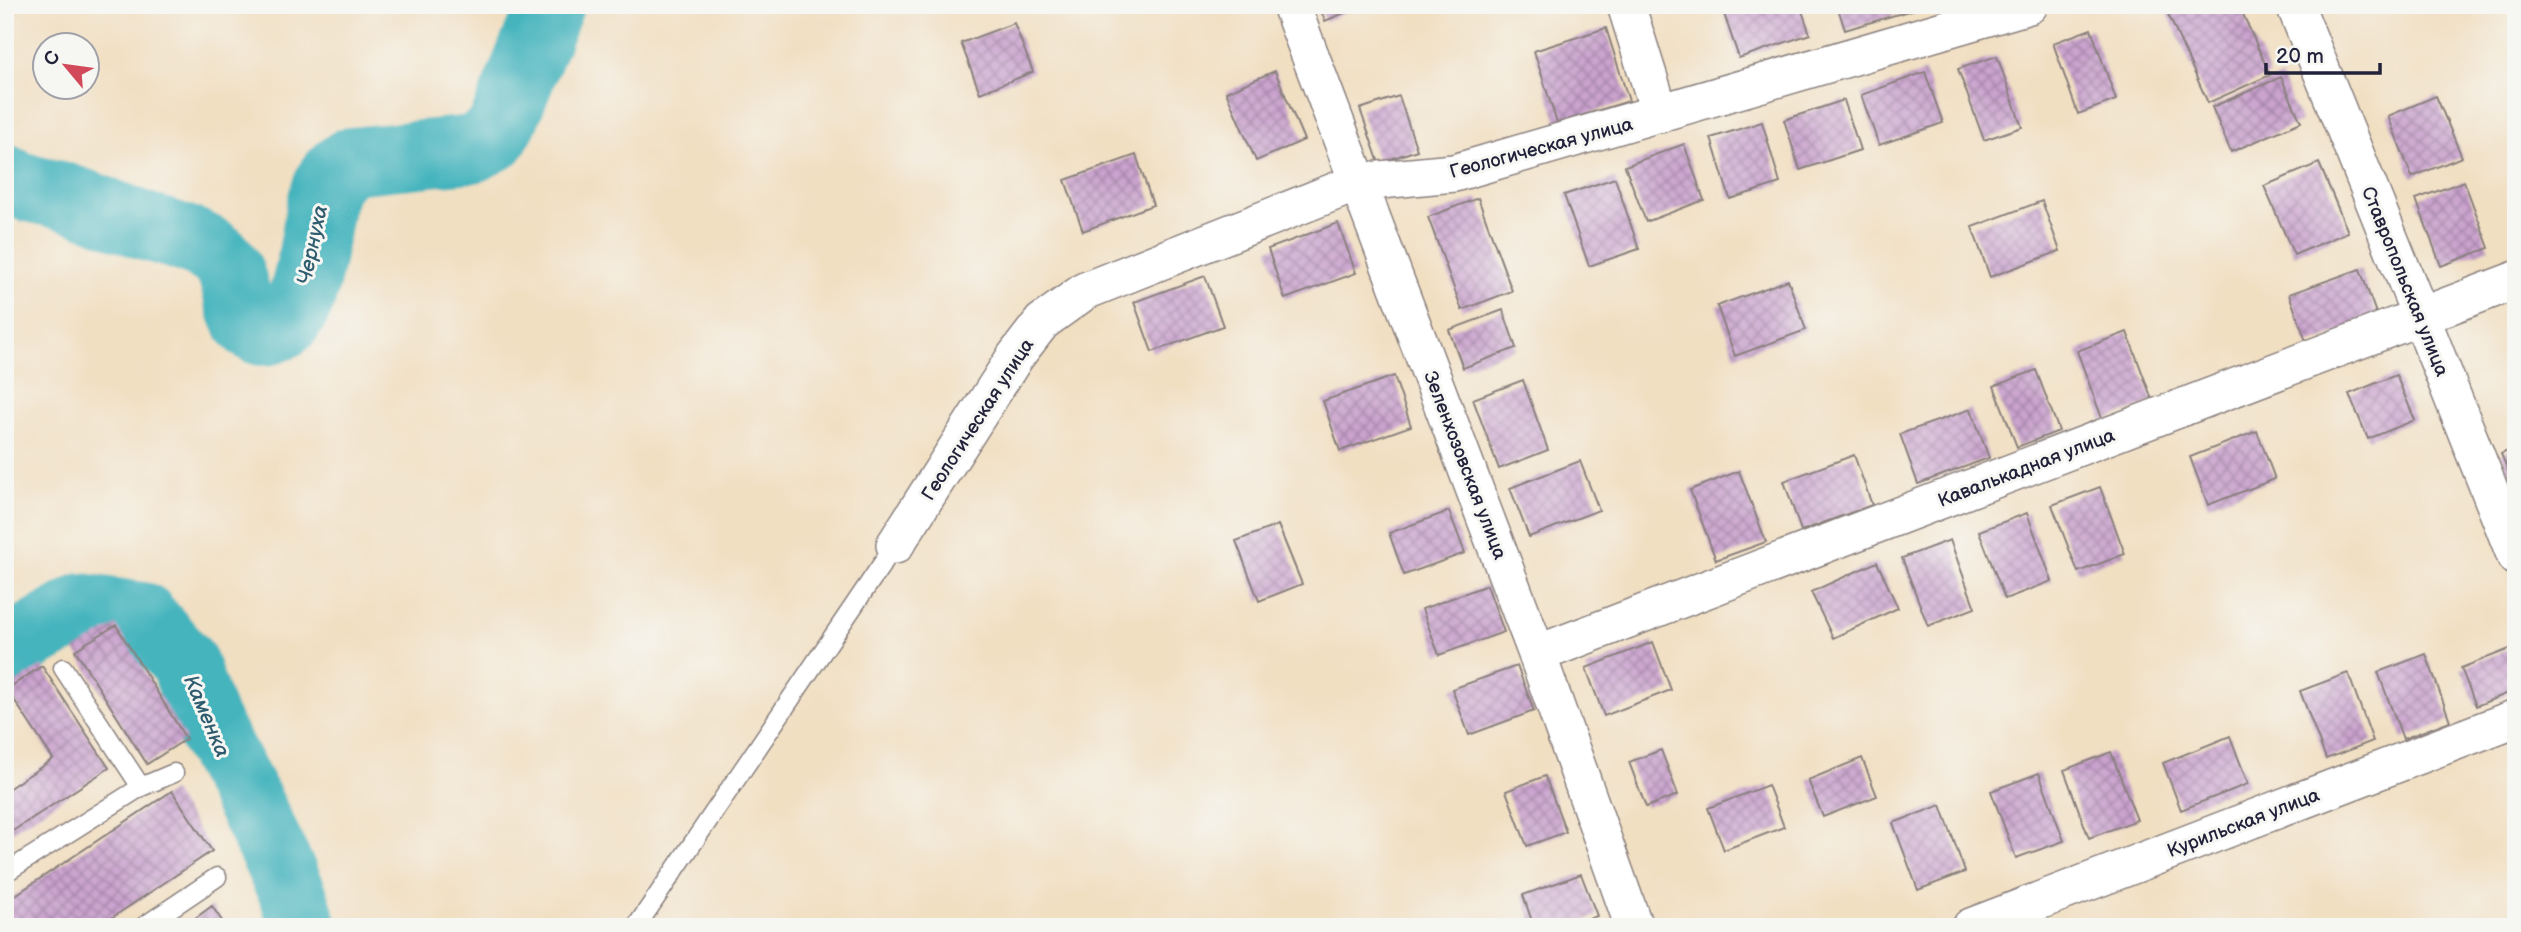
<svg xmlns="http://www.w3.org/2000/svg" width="2521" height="932" font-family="'Balsamiq Sans',sans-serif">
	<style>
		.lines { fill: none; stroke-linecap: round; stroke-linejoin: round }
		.river { stroke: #45b4bd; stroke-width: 68 }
		.building { fill: url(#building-cross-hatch) }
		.lane-casing { stroke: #8a807e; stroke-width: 21 }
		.street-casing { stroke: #8a807e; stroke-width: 40 }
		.lane { stroke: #fff; stroke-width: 18 }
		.street { stroke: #fff; stroke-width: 37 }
		.labels { text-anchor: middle; stroke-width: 6; stroke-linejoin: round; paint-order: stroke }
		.street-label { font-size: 19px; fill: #22223b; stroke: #f6f6f2 }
		.water-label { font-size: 21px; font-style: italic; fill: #305c6f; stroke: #f6f6f2 }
	</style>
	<defs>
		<pattern id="building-cross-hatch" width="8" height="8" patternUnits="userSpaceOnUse" patternTransform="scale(1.75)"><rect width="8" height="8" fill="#caa3ce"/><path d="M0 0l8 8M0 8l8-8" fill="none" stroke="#a484a8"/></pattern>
	</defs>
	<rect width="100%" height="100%" fill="#f6f6f2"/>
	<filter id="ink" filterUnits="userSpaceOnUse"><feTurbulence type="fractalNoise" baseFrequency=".0143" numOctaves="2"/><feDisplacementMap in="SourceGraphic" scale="14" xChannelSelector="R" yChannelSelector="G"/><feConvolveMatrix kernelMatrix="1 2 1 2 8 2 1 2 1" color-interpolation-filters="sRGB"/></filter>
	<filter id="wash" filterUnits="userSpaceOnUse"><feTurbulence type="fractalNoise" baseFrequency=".00686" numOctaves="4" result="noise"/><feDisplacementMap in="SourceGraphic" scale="28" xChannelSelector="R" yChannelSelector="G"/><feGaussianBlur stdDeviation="1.57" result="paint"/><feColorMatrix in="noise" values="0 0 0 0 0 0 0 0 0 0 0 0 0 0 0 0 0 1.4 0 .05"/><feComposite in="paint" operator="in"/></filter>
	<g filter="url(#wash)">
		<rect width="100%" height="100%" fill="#f1dfc2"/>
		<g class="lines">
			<path class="river" d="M5 177C23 189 39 190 60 195 90 204 120 217 150 228 172 235 200 241 218 256 241 273 233 317 256 330 263 334 269 331 276 329 313 316 312 224 324 193 328 178 338 169 350 161L472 149 494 138 504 120 550 5
				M5 659 19 644 83 607 143 616 184 663 204 719 249 802 293 894 304 927"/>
		</g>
		<g id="blocks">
			<path class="building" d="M1319 5H1364L1325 21Z
				M1729 5H1800L1810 34 1739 58 1722 8Z
				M1837 5H1925V6L1845 30Z
				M2188 5H2239L2270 75 2208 103 2168 14Z
				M1014 23 1033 72 980 93 961 43Z
				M1606 28 1629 101 1557 123 1534 51Z
				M2091 29 2116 100 2078 114 2053 43Z
				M1997 56 2022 127 1984 140 1958 69Z
				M1275 71 1304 140 1256 161 1226 92Z
				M1925 72 1943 123 1879 145 1861 95Z
				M2281 77 2301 122 2231 152 2212 107Z
				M1399 96 1417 150 1379 163 1360 109Z
				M2436 96 2462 157 2412 177 2388 116Z
				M1844 100 1860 150 1800 170 1784 120Z
				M1762 122 1780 183 1730 199 1711 138Z
				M1684 144 1704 200 1646 222 1625 166Z
				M1136 155 1153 205 1083 231 1065 180Z
				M2319 163 2348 232 2294 255 2264 186Z
				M1615 178 1639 249 1589 266 1564 195Z
				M2464 181 2489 248 2441 266 2416 199Z
				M1478 198 1512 291 1462 310 1428 217Z
				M2042 201 2060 251 1990 277 1972 227Z
				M1338 223 1356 273 1285 299 1268 249Z
				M2360 269 2378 319 2307 344 2289 294Z
				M1205 276 1223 326 1152 352 1134 302Z
				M1788 280 1806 330 1735 356 1717 306Z
				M1503 310 1516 348 1463 368 1449 330Z
				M2127 332 2153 402 2103 421 2077 351Z
				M2036 370 2059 431 2017 447 1994 386Z
				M2396 375 2415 420 2368 439 2349 394Z
				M1394 376 1411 426 1340 451 1323 401Z
				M1523 380 1548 450 1499 469 1473 399Z
				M1971 409 1989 458 1918 484 1900 434Z
				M2257 431 2275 479 2208 505 2190 457Z
				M2516 447V489L2501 454Z
				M1854 455 1872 505 1801 531 1784 481Z
				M1580 461 1599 510 1529 537 1510 488Z
				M1739 471 1766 542 1716 560 1690 490Z
				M2100 487 2125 554 2078 572 2052 505Z
				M1449 511 1465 553 1404 575 1389 533Z
				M2027 513 2052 581 2005 599 1979 531Z
				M1278 525 1302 584 1259 601 1236 541Z
				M1950 540 1975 608 1928 626 1902 558Z
				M1877 562 1898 608 1833 638 1811 592Z
				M1487 585 1504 632 1439 655 1422 609Z
				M116 625 186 739 147 764 75 650Z
				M1653 642 1671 690 1604 716 1586 668Z
				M2512 648 2516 658V690L2476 706 2461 668Z
				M2426 654 2450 721 2403 739 2378 672Z
				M42 666 109 768 5 836V791L53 759 7 689Z
				M1517 666 1534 711 1469 735 1452 689Z
				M2348 673 2373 741 2326 759 2300 691Z
				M2230 736 2248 784 2181 810 2163 763Z
				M1661 750 1678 795 1646 807 1629 762Z
				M2111 752 2137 820 2089 838 2064 770Z
				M1862 758 1877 796 1823 817 1808 780Z
				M2039 773 2064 841 2016 858 1991 791Z
				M1545 776 1566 832 1527 846 1506 791Z
				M1768 785 1784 827 1724 850 1708 808Z
				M172 791 212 851 98 927H5V902Z
				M1941 805 1965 872 1918 890 1893 823Z
				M1581 874 1597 916 1566 927H1534L1523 895Z
				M212 906 226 927H183Z"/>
		</g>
	</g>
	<g filter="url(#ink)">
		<use href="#blocks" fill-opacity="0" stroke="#8a807e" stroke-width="2"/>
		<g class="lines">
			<defs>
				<path id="lane" d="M63 668 141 787
					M5 873 141 787 174 773
					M143 927 217 877
					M636 927 895 545"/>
				<path id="street" d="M1291 5 1537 654 1634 927
					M1626 5 1660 114
					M2295 5 2421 317 2516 557
					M895 545 1015 357 1042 322 1085 291 1359 182 1454 173 2029 5
					M1537 654 2516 280
					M1971 927 2516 718"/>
			</defs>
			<use href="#lane" class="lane-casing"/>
			<use href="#street" class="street-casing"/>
			<use href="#lane" class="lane"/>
			<use href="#street" class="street"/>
		</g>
	</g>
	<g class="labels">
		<g class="street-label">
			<text transform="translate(1541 147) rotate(-15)" y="7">Геологическая улица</text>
			<text transform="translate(2406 281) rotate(68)" y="7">Ставропольская улица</text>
			<text transform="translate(977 419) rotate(-57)" y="7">Геологическая улица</text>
			<text transform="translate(1466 465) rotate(69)" y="7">Зеленхозовская улица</text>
			<text transform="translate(2026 467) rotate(-21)" y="7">Кавалькадная улица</text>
			<text transform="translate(2243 822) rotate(-21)" y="7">Курильская улица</text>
		</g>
		<g class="water-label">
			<text transform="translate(312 245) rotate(-78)" y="7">Чернуха</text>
			<text transform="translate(207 716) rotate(67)" y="7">Каменка</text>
		</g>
	</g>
	<rect width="2521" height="932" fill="none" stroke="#f6f6f2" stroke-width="28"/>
	<g transform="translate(66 66) rotate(299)"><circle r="33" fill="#f6f6f2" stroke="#a1a1a9" stroke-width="2"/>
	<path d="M0-5L12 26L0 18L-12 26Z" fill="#d1495b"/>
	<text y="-10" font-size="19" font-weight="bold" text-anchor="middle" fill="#22223b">С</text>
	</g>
	<path d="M2266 63v10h114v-10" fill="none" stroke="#22223b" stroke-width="3.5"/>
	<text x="2276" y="63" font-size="21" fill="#22223b" stroke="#f6f6f2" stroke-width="5" paint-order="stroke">20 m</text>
</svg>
